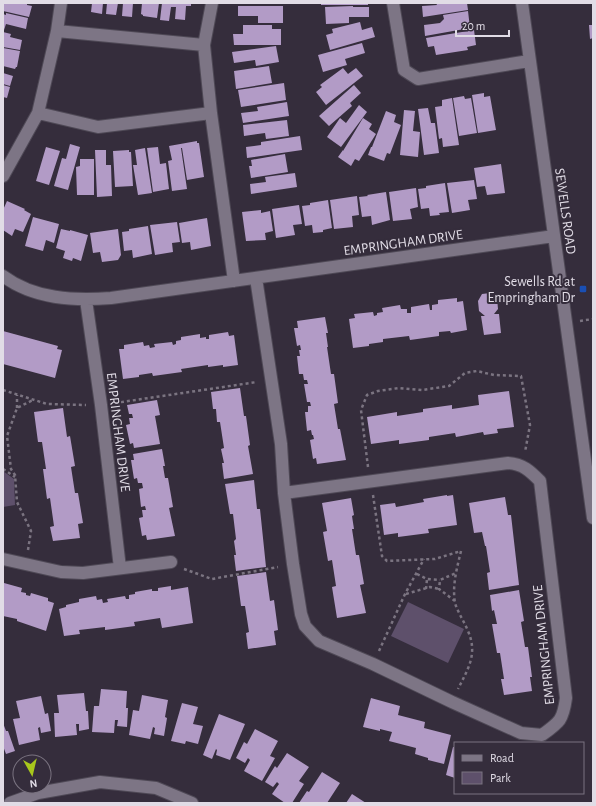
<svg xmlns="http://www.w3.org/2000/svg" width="596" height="806" font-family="'Alegreya Sans',sans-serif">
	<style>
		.green { fill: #5e506b }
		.building { fill: #b29bc6 }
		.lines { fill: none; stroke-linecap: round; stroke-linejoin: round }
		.minor-casing { stroke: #4f4956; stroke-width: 14 }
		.path { stroke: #7b7481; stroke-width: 2.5; stroke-dasharray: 3 3; stroke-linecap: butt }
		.minor { stroke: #7d7585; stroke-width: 12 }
		.transit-dot { fill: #1a4fb4; stroke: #352d3c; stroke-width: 1.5 }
		.labels { text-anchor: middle; stroke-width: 4; stroke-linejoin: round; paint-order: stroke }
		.street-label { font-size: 14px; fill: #e1dce6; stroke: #352d3c }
		.poi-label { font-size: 14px; fill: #e1dce6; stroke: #352d3c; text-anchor: end }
	</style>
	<rect width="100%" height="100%" fill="#352d3c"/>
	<path class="green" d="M3 471 14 479 15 505 3 507Z
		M408 602 464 629 448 663 391 636Z"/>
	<path class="building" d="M3 3H27V5L32 6 29 17 3 11Z
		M92 3H103L102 14 91 12Z
		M107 3H118L116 15 106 14Z
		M123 3H133L132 17 122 16Z
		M142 3H159L157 18 143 16V15L141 14Z
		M162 3H191V6H186L185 20 175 19 176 7H171L169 21 160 20Z
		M321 3H368V5H321Z
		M436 3H467L468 10 423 17 422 6 437 5Z
		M238 6H283V23H258V16H238Z
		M353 6V7H369V17H349V23L326 24 325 7Z
		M468 11 470 28 425 36 424 25 440 23 444 19 443 15Z
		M6 13 28 18 26 29 6 24 4 30H3V14L6 15Z
		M360 22 362 30 372 27 375 37 330 50 326 35 333 33 332 29Z
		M243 25H272V29H281V45H234L233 34H243Z
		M589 25H593V38L590 39Z
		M474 30 476 45 467 47 468 50 436 55 434 46 428 47 426 38Z
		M3 32 11 34 10 37 22 40 20 50 3 47Z
		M362 43 365 53 345 59 347 65 323 72 318 55Z
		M276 46 279 62 256 66 255 60 234 63 232 52Z
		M3 48 20 51 17 67H16L15 69 3 66Z
		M269 66 272 83 236 89 234 71Z
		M343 68 348 74 356 68 363 76 326 105 316 92 322 87 320 85Z
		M3 73 13 76 10 86 3 84Z
		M284 83 286 100 241 107 238 90Z
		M3 85 10 87 7 98 3 97Z
		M354 85 361 93 350 103 352 106 329 126 319 116Z
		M484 93V97L490 96 496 130 478 133 472 95Z
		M464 96 465 99 471 98 477 133 459 136 453 98Z
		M452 98 459 145 443 147 442 138 439 139 435 107 442 106V100Z
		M287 102 289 116 243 123 241 113 258 111 257 107Z
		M359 105 367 112 341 147 327 137 340 118 346 123Z
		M428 108 431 123H435L439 153 424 155 418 109Z
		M404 110 415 111 413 131 420 132 418 157 400 155Z
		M386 111 396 115 394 122 401 125 390 154 387 153 384 161 368 155 371 147H372Z
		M363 118 372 124 369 129 376 134 359 161 355 159 351 166 338 157 343 150V151Z
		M287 120 289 136 266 139 265 133 244 136 243 125Z
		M300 136 302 150 247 158 246 147 261 145V142Z
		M197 141V143H199L204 177 187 180 182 148H181L187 189 172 191 168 161 172 160 169 146Z
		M70 144 80 147 68 190 54 186 62 158 66 159Z
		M46 147 60 151 49 185 36 181Z
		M158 147 160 164 166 163 169 189 153 192 147 148Z
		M145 148 152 193 138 195 133 165H137L135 150Z
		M95 150H106V165H111L112 196 97 197Z
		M129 150V152H131L133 186 115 187 113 151Z
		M285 154 288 172 251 178 249 166H252L251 160Z
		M80 159H94V195H77L76 167 80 166Z
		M501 164 505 193 487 195 485 186 477 187 474 168Z
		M295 173 297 187 251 194 250 184 266 182 265 177Z
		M474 180 477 199 468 200 470 210 452 213 447 183Z
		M445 183 449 212 439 213 440 215 430 216 429 208 421 209 418 189 426 188V186Z
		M416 188 418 207 410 209 412 219 393 221 389 192Z
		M386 192 390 220 372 225 371 216 362 217 359 197 368 196 367 195Z
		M357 196 359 215 352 216 353 227 334 229 330 200Z
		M328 200 332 228 323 230V232L313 233 312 225 305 226 302 206 310 205V203Z
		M7 201 25 209 24 210 31 214 23 232 15 229 12 236 3 230V210Z
		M299 205 302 224 293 225 295 235 276 238 272 209Z
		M261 210V213L270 211 273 231 265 233 266 240 246 241 242 212Z
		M33 217 59 224 54 243 46 240 43 251 25 246Z
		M207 218 211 246 191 250 190 242 182 243 179 223Z
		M177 222 180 242 172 243 173 252 155 255 150 225Z
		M148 226 152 254 133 258 132 250 124 251 122 232 129 231V229Z
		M61 229 70 231V230L88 235 81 261 73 258 72 261 63 258 65 251 56 248Z
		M118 229 121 255 118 260 102 262 100 252 93 253 90 233Z
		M490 293 497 298 498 309 494 314H499L501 333 484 335 481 316H485L479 311 478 301 482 294Z
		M457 298V302L463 301 467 330 451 333 450 331 439 332V336L410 340 409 336 383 339V342L369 344V346L353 348 349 319 355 318 354 314 373 312 374 316 377 315V313L383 312 382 308 400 305 401 309H407V313H411V307L429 304 430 310H432V305L438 304V300Z
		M325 317 328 333H326L328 347H327L331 374H334L338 403 334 404 338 429H340L346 460 317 464 316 458 313 459 310 440 314 439 313 435H312L311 430 307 431 305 412H308V406H311L310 402H307L304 384H308L307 380H304L303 374H299L297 356H300L299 350H301L300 345 297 346 294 328H298L297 321Z
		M3 331 58 346 57 349 62 350 55 378 3 364Z
		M228 332 229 336 234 335 238 365 223 367V365L208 367V365L181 369 182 372 153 376 152 373 139 375V377L123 379 119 349H124V345L143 342 144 346 149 345 150 348 155 347 154 344 172 342 173 345 176 344V341L181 340V337L200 334V338L206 337V339H209V335Z
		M240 388 244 416H246L250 445 248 446 253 474 224 479 222 463H224L221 449 224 448 220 422H217L216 409H213L211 392Z
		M509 391 514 427 497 429 498 433 484 435 483 432 456 437 455 433 429 437V440L399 444V440L371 444 367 417 397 412V416L423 412V409L452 405V409L479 405 478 395Z
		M157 400 160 415 155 416 160 444 134 448 133 443 130 444 126 425 130 424 129 418H133L132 414H129L127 405Z
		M63 408 67 437 70 436 75 466 71 467 75 493H78L83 523 78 524 80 538 53 541 50 527 54 526 50 498 47 499 43 469H46L42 442H38L34 412Z
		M162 449 165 466H163L165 478H168L173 507 169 508 175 536 147 540 146 535 142 536 139 518 143 517 142 510H146L145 506 141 507 139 489 143 488 142 483H138L137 478 134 479 131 460H134L133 454Z
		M254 480 257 509H260L266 567 236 571 234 555H236L234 541 236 539 233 514H230L225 484Z
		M447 495V496L453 495 457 525 428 529 429 533 398 537V533L384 535 380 505 395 503 396 507 424 502 423 499Z
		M505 497 508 515H511L519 585 489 590 487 573 490 572 486 546H485L482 532 474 533 469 503Z
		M351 498 354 515 352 516 354 529H352L356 555H359L364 584 360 585 366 613 337 618 332 587 336 586 332 560 328 561 323 532 327 531 322 503Z
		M266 572 270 601 274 600 278 630 274 631 276 645 248 649 246 633 249 632 245 606H241L237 576Z
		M4 583 22 588 21 592 26 593V595L30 596 31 593 48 598V601L54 603 46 631 17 621V619L3 616Z
		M171 586V590L188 587 193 623 162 628 160 618 134 622 135 626 105 630V627L79 630 80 634 64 636 59 609 66 607V605L79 602V599L96 596 97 600 102 599 103 603 108 602 107 599 125 596 126 599H129V595L135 594V592L152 589V591H158V588Z
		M519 590 524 621 521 622 525 647H528L532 677H530L532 691 504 695 501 679H504L500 653H497L492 624H497L494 610 492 611 490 595Z
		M101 689 127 691 126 708H128L127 727 117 726 118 720H115L114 733 92 732 94 706H99Z
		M84 693 86 711H88L89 729 79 731V724H76L77 735 55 737 54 713H59L57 695Z
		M142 695 168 700 165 717 167 718 164 736 154 734 155 728 153 727 150 739 129 735 133 710 139 711Z
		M41 696 45 714 48 713 51 731 41 733 40 727 38 728 40 740 19 745 13 719 20 718 16 701Z
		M371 698 400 706 398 715 425 722 424 728 451 735 444 764 428 760V758L415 754 416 748 389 741 392 732 380 729V731L363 727Z
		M182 703 198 707 193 724 203 726 198 744 186 741 185 744 171 741Z
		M219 714 245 724 230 760 216 755 217 750 216 749 212 759 203 755Z
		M3 723 6 731H8L15 751 6 754 3 746Z
		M255 729 278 741 270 756 275 758 262 781 244 771 250 760 248 758 245 763 236 758 244 742 247 744Z
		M453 747H455V778L446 775Z
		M287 753 309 767 299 781 304 784 292 803H285L272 794 279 784 277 782 273 787 265 782 275 766 277 768Z
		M322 772 340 783 327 803H299L307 791 309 792Z
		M352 794 366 803H346Z"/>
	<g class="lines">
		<defs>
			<path id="minor" d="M212 3 204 45 211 113 234 281
				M393 3 404 70 418 79 529 61
				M522 3 593 518
				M57 31 204 45
				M38 113 98 127 211 113
				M3 176 38 113 57 31 61 3
				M3 276C34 299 74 301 111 298L554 236
				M256 278 281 444 284 493 293 564 301 614 305 626 319 641 373 664 452 702 521 733 542 735C560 722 563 720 566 698L540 481C530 471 523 464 508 463L284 493
				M86 300 101 405 120 568
				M3 559 61 572 83 573 171 562
				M10 803 38 793 100 782 156 788 192 803"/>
		</defs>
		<use href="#minor" class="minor-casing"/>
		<path class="path" d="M580 321 593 319
			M3 390 47 404 86 405
			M115 403 257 382
			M17 408V395
			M368 467 361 410 367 395 378 391 399 388 422 390 449 386 465 373 477 371 494 375 521 376 530 425 525 452
			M3 469 15 477
			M373 495 382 556 387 561 435 559 461 551C457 568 452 585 455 603 458 613 464 621 468 631 478 654 468 669 458 689
			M28 550 31 531 17 502 15 475 11 469 7 436 17 408 33 400
			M184 569 212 579 278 567
			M417 574 427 579 440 580
			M426 589 427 579
			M406 594 430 587 439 589
			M455 601 439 589 440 580 456 573
			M379 651 405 594 424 559"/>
		<use href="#minor" class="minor"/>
	</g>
	<rect class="transit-dot" x="579" y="285" width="8" height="8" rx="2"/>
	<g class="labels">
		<g class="street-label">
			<text transform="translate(566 211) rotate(82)" y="5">SEWELLS ROAD</text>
			<text transform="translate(403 242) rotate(-8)" y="5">EMPRINGHAM DRIVE</text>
			<text transform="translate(119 432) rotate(83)" y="5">EMPRINGHAM DRIVE</text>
			<text transform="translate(543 645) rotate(-96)" y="5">EMPRINGHAM DRIVE</text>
		</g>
		<g class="poi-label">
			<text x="575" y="286">Sewells Rd at<tspan x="575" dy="16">Empringham Dr</tspan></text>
		</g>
	</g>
	<rect width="596" height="806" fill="none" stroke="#e1dce6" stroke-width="8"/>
	<rect x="454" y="742" width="130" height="52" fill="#352d3c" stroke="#7a7380"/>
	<rect x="462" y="755" width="20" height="6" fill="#7d7585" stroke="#7a7380"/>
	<text x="490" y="762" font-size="12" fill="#e1dce6">Road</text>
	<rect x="462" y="772" width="20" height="12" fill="#5e506b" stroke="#7a7380"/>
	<text x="490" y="782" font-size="12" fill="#e1dce6">Park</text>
	<g transform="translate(32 774) rotate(172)"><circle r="19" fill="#352d3c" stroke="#7a7380"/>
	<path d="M0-3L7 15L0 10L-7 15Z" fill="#a8c71c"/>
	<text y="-6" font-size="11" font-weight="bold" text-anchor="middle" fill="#e1dce6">N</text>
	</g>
	<path d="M456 30v6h53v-6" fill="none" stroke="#e1dce6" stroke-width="2"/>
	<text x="462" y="30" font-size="12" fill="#e1dce6" stroke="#352d3c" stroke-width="3" paint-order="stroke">20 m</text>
</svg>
